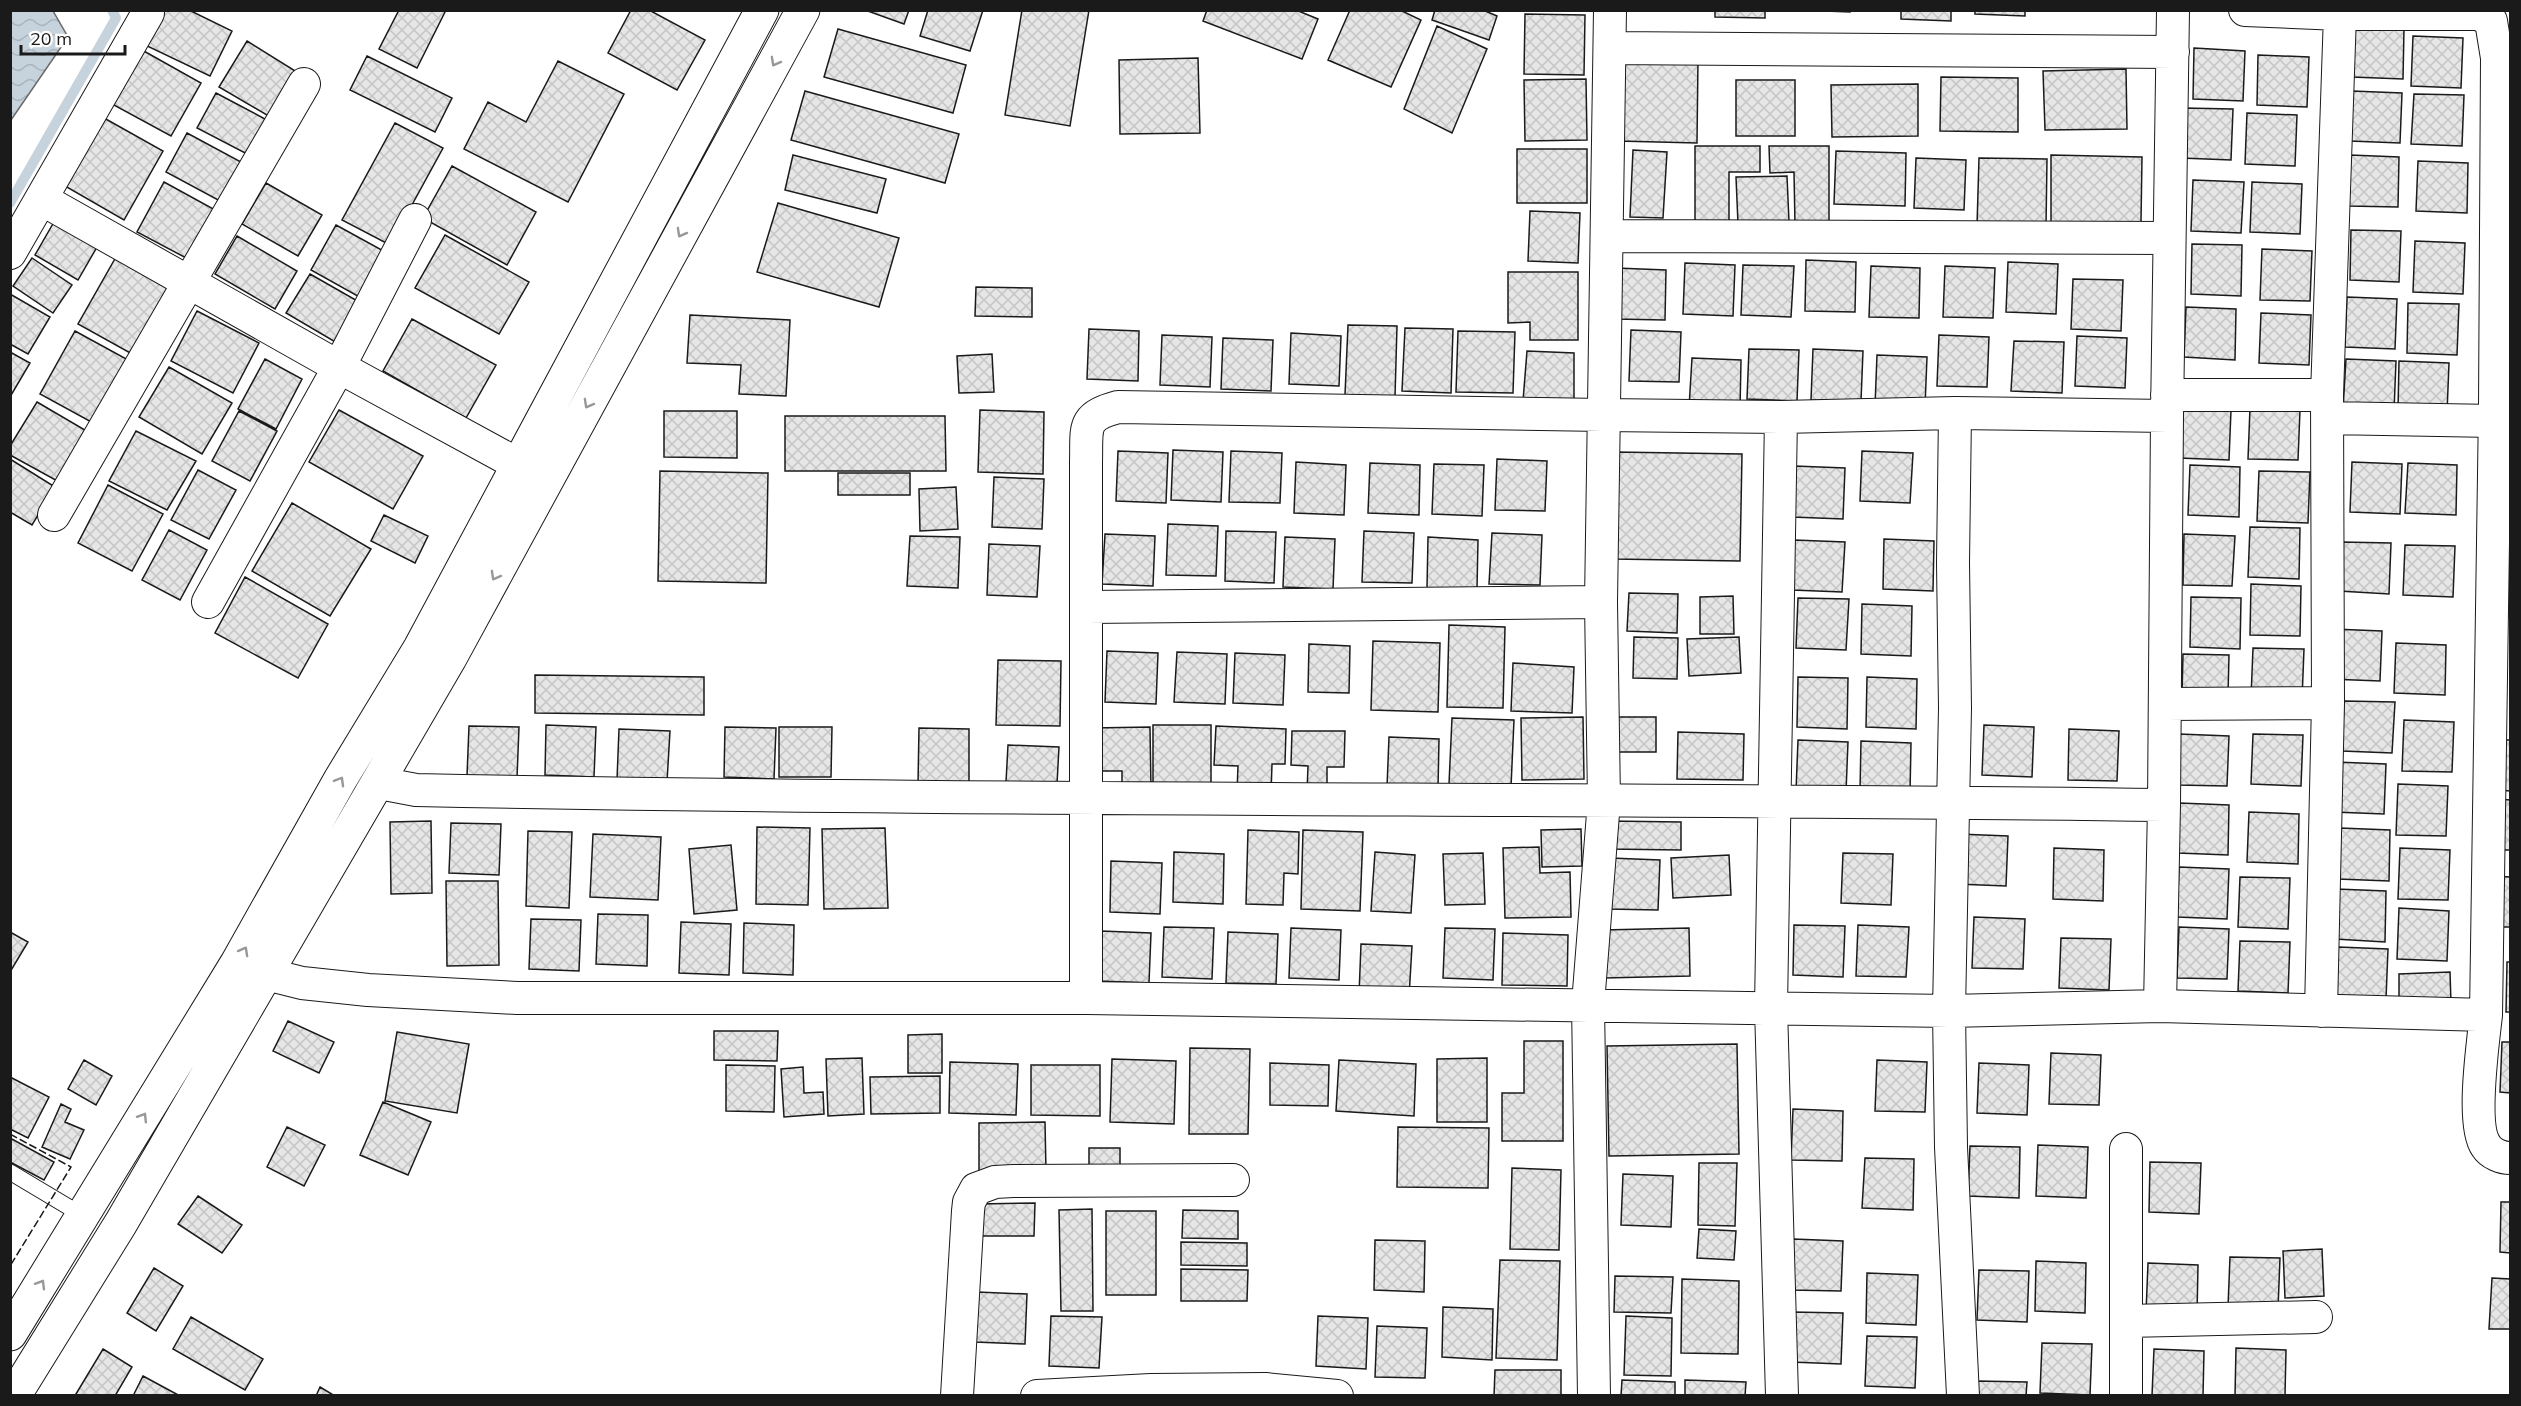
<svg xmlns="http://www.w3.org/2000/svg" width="2521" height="1406" font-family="Mulish,sans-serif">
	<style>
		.water { fill: url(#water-waves); stroke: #6a6a6a; stroke-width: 1.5 }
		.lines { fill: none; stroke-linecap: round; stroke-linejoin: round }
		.stream { stroke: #c6d2dc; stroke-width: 10 }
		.building { fill: url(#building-cross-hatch); stroke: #1a1a1a; stroke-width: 1.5 }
		.service-casing { stroke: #1a1a1a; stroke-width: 17 }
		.minor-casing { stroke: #1a1a1a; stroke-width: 34 }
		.trunk-casing { stroke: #1a1a1a; stroke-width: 35 }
		.service { stroke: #fff; stroke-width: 15 }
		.minor { stroke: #fff; stroke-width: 32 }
		.trunk { stroke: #fff; stroke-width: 33 }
		.fence { stroke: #1a1a1a; stroke-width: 1.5; stroke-dasharray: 8 3; stroke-linecap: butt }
		.oneway { stroke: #989898 }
	</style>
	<defs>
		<pattern id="water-waves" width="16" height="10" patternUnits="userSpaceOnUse" patternTransform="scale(1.5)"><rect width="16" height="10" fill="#c6d2dc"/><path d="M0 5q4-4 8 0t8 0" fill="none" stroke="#aab4bc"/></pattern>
		<pattern id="building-cross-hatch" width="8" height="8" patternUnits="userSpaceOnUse" patternTransform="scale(1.5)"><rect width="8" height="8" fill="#e6e6e6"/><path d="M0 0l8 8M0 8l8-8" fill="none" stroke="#c5c5c5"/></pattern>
	</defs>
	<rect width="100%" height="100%" fill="#fff"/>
	<path class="water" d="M11 10 53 11 68 37 11 120Z"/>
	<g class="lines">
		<path class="stream" d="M10 203 116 18 112 10"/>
	</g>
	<path class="building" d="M162 10H189L232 31 210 76 145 45Z
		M399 10H446L417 68 379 49Z
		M631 10H649L705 40 677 90 608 53Z
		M865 10H909L904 24Z
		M928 10H983L970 51 920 36Z
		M1022 10H1089L1070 126 1005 115Z
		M1207 10H1296L1318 19 1302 59 1203 21Z
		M1350 10H1400L1421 20 1391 87 1328 60Z
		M1435 10H1483L1497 16 1489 40 1432 20Z
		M1715 10H1765V18L1715 17Z
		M1799 10H1850V12Z
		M1901 10H1951V21L1901 19Z
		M1975 10H2025V16L1975 14Z
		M1525 14 1585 15 1584 75 1524 74Z
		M1437 26 1487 49 1452 133 1404 109Z
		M2354 27 2404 29 2403 79 2352 77Z
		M838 29 966 65 953 113 824 77Z
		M2413 36 2463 38 2461 88 2411 86Z
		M247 41 300 74 272 118 219 87Z
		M2194 48 2245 51 2243 101 2193 99Z
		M142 50 201 83 171 136 112 104Z
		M2258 55 2309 57 2307 107 2257 105Z
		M367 56 452 98 435 132 350 90Z
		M1198 58 1200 133 1120 134 1119 60Z
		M1620 58 1698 59 1697 143 1618 141Z
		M558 61 624 94 568 202 464 149 488 102 526 122Z
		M2126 69 2127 129 2045 130 2043 71Z
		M1941 77 2018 78V132L1940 131Z
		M1586 79 1587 140 1525 141 1524 80Z
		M1736 80H1795V136H1736Z
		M1918 84V136L1832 137 1831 85Z
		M805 91 959 134 945 183 791 140Z
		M2352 91 2402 93 2400 143 2350 141Z
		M216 93 267 120 249 155 197 128Z
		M2414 94 2464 95 2462 146 2411 144Z
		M2183 108 2233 109 2231 160 2181 158Z
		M2247 113 2297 115 2295 166 2245 164Z
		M104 118 163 151 124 220 65 186Z
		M395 123 443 148 390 245 342 220Z
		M187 133 241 162 220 201 166 172Z
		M1695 146H1760V172H1729V222H1695Z
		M1769 146H1829V224H1795L1794 172 1770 173Z
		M1517 149H1587V203H1517Z
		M1633 150 1667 152 1663 218 1630 217Z
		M1836 151 1906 153 1905 206 1834 204Z
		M793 155 886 179 877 213 785 190Z
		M2051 155 2142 157 2141 222H2051Z
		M2350 155 2399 157 2398 207 2348 206Z
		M1916 158 1966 160 1964 210 1914 208Z
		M1979 158 2047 159 2046 227 1977 226Z
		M2418 161 2468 163 2467 213 2416 211Z
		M452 166 536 212 507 265 423 218Z
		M1787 176 1789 222 1738 224 1736 177Z
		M2193 180 2244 182 2241 233 2191 231Z
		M164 182 217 211 190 260 137 232Z
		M2252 182 2302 184 2300 234 2250 232Z
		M266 183 322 215 298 256 242 224Z
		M778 203 899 238 879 307 757 272Z
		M1530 211 1580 213 1578 263 1528 261Z
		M54 222 97 247 78 280 35 255Z
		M336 225 389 254 363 299 311 270Z
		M2351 230 2401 231 2399 282 2350 280Z
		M445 235 529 282 499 334 415 288Z
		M237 236 297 271 275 309 215 274Z
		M2415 241 2465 243 2463 294 2413 292Z
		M2192 244 2242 245 2241 296 2191 294Z
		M2262 249 2312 251 2310 301 2260 300Z
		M116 257 170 287 132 354 78 324Z
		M32 258 72 285 53 313 13 286Z
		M1806 260 1856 262 1855 312 1805 311Z
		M2008 262 2058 264 2056 314 2006 312Z
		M1685 263 1735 265 1733 316 1683 314Z
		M1743 265 1794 266 1791 317 1741 315Z
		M1871 266 1920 268 1919 318 1869 317Z
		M1945 266 1995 268 1993 318 1943 317Z
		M1616 268 1666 270 1665 320 1615 319Z
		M1508 272H1578V340H1530V322L1508 323Z
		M310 274 361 303 337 343 286 313Z
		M2073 279 2123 280 2121 331 2071 329Z
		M976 287 1032 288V317L975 316Z
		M10 294 50 317 28 354 10 344Z
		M2347 297 2397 299 2395 349 2345 347Z
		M2408 303 2459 304 2457 355 2407 353Z
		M2186 307 2236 309 2235 360 2184 357Z
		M197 311 259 343 233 393 171 361Z
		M2261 313 2311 315 2309 365 2259 363Z
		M690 315 790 320 786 396 739 394 741 365 687 363Z
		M412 319 496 365 466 418 383 371Z
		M1348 325 1397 326 1395 397 1345 395Z
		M1405 328 1453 329 1451 393 1402 391Z
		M1089 329 1139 331 1138 381 1087 379Z
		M1631 330 1681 332 1679 382 1629 381Z
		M75 331 130 361 95 424 40 394Z
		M1458 331 1515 332 1513 393 1456 392Z
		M1291 333 1341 336 1339 386 1289 384Z
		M1162 335 1212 337 1210 387 1160 385Z
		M1939 335 1989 337 1987 387 1937 386Z
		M2077 336 2127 338 2125 388 2075 386Z
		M1223 338 1273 340 1271 391 1221 389Z
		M2014 341 2064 342 2062 393 2011 391Z
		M1749 349 1799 350 1797 401 1747 399Z
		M1813 349 1863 351 1861 401 1811 400Z
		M1527 351 1574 353V403L1523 401Z
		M10 352 30 363 10 397Z
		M992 354 994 392 959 393 957 356Z
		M1877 355 1927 357 1925 407 1875 406Z
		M1692 358 1741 360 1740 410 1689 408Z
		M265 359 302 379 276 429 238 409Z
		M2346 359 2396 361 2394 411 2343 409Z
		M2399 361 2449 363 2447 413 2398 411Z
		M169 367 232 403 202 454 139 417Z
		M37 402 90 433 61 483 10 455V446Z
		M2181 408 2231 410 2229 460 2179 458Z
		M2250 408 2300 410 2298 460 2248 459Z
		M339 410 423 456 393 509 309 462Z
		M980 410 1044 412 1043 474 978 472Z
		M239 411 277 431 250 481 212 461Z
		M664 411H737V458L664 457Z
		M785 416H945L946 471H785Z
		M136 431 196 461 167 510 109 481Z
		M1173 450 1223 452 1221 502 1171 500Z
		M1118 451 1168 453 1166 503 1116 501Z
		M1231 451 1282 453 1280 503 1229 502Z
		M1862 451 1913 453 1910 503 1860 501Z
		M1615 452 1742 454 1740 561 1613 559Z
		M10 459 55 487 32 525 10 512Z
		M1497 459 1547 461 1545 511 1495 510Z
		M1296 462 1346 465 1344 515 1294 513Z
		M2352 462 2402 464 2400 514 2350 512Z
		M1370 463 1420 465 1419 515 1368 513Z
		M2408 463 2457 465 2456 515 2405 513Z
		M1434 464 1484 465 1482 516 1432 514Z
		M2190 465 2240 467 2239 517 2188 515Z
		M1794 466 1845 468 1843 519 1792 517Z
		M198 470 236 490 209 539 171 520Z
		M660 471 768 473 766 583 658 581Z
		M2259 471 2310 472 2308 523 2257 521Z
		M838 473H910V495H838Z
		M994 477 1044 479 1042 529 992 527Z
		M108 485 163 514 132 571 78 543Z
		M956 487 958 529 920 531 919 489Z
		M2505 501H2510V551H2502Z
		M292 503 371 549 330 616 252 571Z
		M384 515 428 536 415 563 371 541Z
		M1168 524 1218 526 1216 576 1166 575Z
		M2250 527 2300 528 2299 579 2248 577Z
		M169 530 207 550 180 600 142 580Z
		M1226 531 1276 532 1274 583 1225 581Z
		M1364 531 1414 533 1412 583 1362 582Z
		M1492 533 1542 535 1540 585 1489 584Z
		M1105 534 1155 536 1153 586 1102 584Z
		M2184 534 2235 536 2232 586 2183 585Z
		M910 536 960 537 958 588 907 586Z
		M1285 537 1335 539 1333 589 1283 587Z
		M1428 537 1478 540 1477 589 1427 588Z
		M1884 539 1934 541 1933 591 1883 589Z
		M1794 540 1845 542 1842 592 1792 590Z
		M2341 542 2391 543 2389 594 2339 591Z
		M989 544 1040 546 1037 597 987 595Z
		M2405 545 2455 546 2453 597 2403 595Z
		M2500 565 2510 566V616H2498Z
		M245 577 328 624 298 678 215 633Z
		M2251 584 2301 586 2300 636 2250 635Z
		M1629 593 1678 594 1677 633 1627 631Z
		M1733 596 1734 634H1700V597Z
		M2191 597 2241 598 2240 649 2190 647Z
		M1798 598 1849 599 1846 650 1796 648Z
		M1862 604 1912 606 1911 656 1861 654Z
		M1449 625 1505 627 1503 708 1447 707Z
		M2332 629 2382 631 2380 681 2329 679Z
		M1634 637 1678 638 1677 679 1633 678Z
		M1739 637 1741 673 1689 676 1687 639Z
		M1373 641 1440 643 1438 712 1371 710Z
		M2396 643 2446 645 2445 695 2394 693Z
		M1309 644 1350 646 1349 693 1308 692Z
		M2253 648 2304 649 2302 700 2251 698Z
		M1107 651 1158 653 1156 704 1105 702Z
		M1177 652 1227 654 1225 704 1174 702Z
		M1235 653 1285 655 1283 705 1233 703Z
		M2183 654 2229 655 2228 696 2182 695Z
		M998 660 1061 661 1060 726 996 725Z
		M1513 663 1574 667 1572 713 1511 711Z
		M535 675 704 677V715L535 713Z
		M1798 677 1848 678 1847 729 1797 727Z
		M1867 677 1917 679 1916 729 1866 727Z
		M2344 701 2395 702 2392 753 2342 751Z
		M1583 717 1584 779 1522 780 1521 718Z
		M1618 717H1656V752H1618Z
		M1452 718 1514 720 1511 787 1449 784Z
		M2404 720 2454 722 2452 772 2402 771Z
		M546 725 596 727 594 777 545 775Z
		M1153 725H1211V790H1153Z
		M1984 725 2034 727 2032 777 1982 775Z
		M469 726 519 727 517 778 467 776Z
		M1216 726 1286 729 1285 764H1272L1271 794 1237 792 1238 766 1214 765Z
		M725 727 776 728 774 779 724 777Z
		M779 727H832L831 777H779Z
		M1150 727 1151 790H1122V771H1093L1092 728Z
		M919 728 969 729V784H918Z
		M619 729 670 731 667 782 617 780Z
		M2069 729 2119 731 2117 781 2068 780Z
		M1292 731H1345L1344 767H1327V792H1307L1308 766 1291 765Z
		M1678 732 1744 734 1743 780 1677 779Z
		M2179 734 2229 736 2227 786 2177 785Z
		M2253 734 2303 735 2301 786 2251 784Z
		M1389 737 1439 739 1438 789 1387 787Z
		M1798 740 1848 742 1846 792 1796 791Z
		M2498 740H2510V791L2496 790Z
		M1861 741 1911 743 1910 793 1860 791Z
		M1008 745 1059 747 1057 784 1006 782Z
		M2335 762 2386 764 2384 814 2333 812Z
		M2398 784 2448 786 2446 836 2396 835Z
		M2498 799 2510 800V850H2495Z
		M2179 803 2229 805 2228 855 2178 853Z
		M2249 812 2299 814 2298 864 2247 862Z
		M431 821 432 893 391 894 390 822Z
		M1607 821 1681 822V850L1607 849Z
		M451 823 501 824 499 875 449 873Z
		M757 827 810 828 808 905 756 904Z
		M885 828 888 908 824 909 822 829Z
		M2340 828 2390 830 2389 881 2338 879Z
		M1581 829 1582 866 1542 867 1541 830Z
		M1248 830 1299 832 1298 874 1284 873 1283 905 1246 904Z
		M1303 830 1363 832 1360 911 1301 909Z
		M528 831 572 832 569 908 526 906Z
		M593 834 661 837 658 900 590 897Z
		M1958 834 2008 836 2006 886 1956 884Z
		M731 845 737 910 694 914 689 849Z
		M1539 847 1540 873 1570 872 1571 917 1505 918 1503 848Z
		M2054 848 2104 850 2103 901 2053 899Z
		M2400 848 2450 850 2448 900 2398 899Z
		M1174 852 1224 854 1223 904 1173 902Z
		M1375 852 1415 855 1411 913 1371 911Z
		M1483 853 1485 904 1445 905 1443 854Z
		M1843 853 1893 854 1891 905 1841 903Z
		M1729 855 1731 895 1673 898 1671 858Z
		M1610 858 1660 860 1658 910 1608 909Z
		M1111 861 1162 863 1160 914 1110 912Z
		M2179 867 2229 869 2227 919 2177 917Z
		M2494 876 2510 877V927H2492Z
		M2240 877 2290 878 2288 929 2238 927Z
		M446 881H498L499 965 447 966Z
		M2336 889 2386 891 2385 942 2335 939Z
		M2399 908 2449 911 2447 961 2397 959Z
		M598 914 648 915 647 966 596 964Z
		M1974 917 2025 919 2023 969 1972 968Z
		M531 919 581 920 579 971 529 969Z
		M681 922 731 924 729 975 679 973Z
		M744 923 794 925 793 975 743 973Z
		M1794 925 1845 926 1843 977 1793 975Z
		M1858 925 1909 927 1906 977 1856 976Z
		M1164 927 1214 928 1212 979 1162 977Z
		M2179 927 2229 929 2227 979 2177 978Z
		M1291 928 1341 930 1339 980 1289 978Z
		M1445 928 1495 929 1493 980 1443 978Z
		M1689 928 1690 976 1604 978 1603 930Z
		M1101 931 1151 933 1149 983 1099 981Z
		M10 932 28 942 10 972Z
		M1228 932 1278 934 1276 984 1226 983Z
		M1503 933 1568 935 1567 986 1502 985Z
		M2061 938 2111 939 2109 990 2059 988Z
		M2240 941 2290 942 2288 993 2238 991Z
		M1361 944 1412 946 1409 997 1359 995Z
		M2338 947 2388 949 2386 999 2336 998Z
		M2507 962H2510V1012H2506Z
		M2450 972 2451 1003 2399 1005V974Z
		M288 1021 334 1042 319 1073 273 1051Z
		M714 1031H778L777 1061 714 1060Z
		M397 1032 469 1044 457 1113 385 1101Z
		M942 1034V1073H908V1035Z
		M1524 1041H1563V1141H1502V1093H1524Z
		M2502 1042H2510V1093L2500 1092Z
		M1737 1044 1739 1154 1609 1156 1607 1046Z
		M1190 1048 1250 1049 1248 1134H1189Z
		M2051 1053 2101 1055 2099 1105 2049 1104Z
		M862 1058 864 1114 828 1116 826 1059Z
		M1487 1058V1122H1437V1059Z
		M1112 1059 1176 1061 1174 1124 1110 1122Z
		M84 1060 112 1076 96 1105 68 1089Z
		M1339 1060 1416 1064 1414 1116 1336 1111Z
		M1877 1060 1927 1062 1925 1112 1875 1111Z
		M950 1062 1018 1064 1016 1115 949 1113Z
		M1270 1063 1329 1065 1328 1106 1270 1105Z
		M1979 1063 2029 1065 2027 1115 1977 1113Z
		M726 1065 775 1066 774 1112 726 1111Z
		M1031 1065H1100V1116L1031 1115Z
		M803 1067 804 1093 823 1092 824 1114 784 1117 781 1069Z
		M940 1076V1113L871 1114 870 1077Z
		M10 1077 49 1097 28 1138 10 1129Z
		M383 1102 431 1122 408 1175 360 1155Z
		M61 1104 71 1109 65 1122 84 1130 70 1159 42 1147Z
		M1793 1109 1843 1111 1842 1161 1791 1160Z
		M1045 1122 1046 1172 979 1173V1123Z
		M287 1127 325 1145 304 1186 267 1167Z
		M1398 1127 1489 1128 1488 1188 1397 1187Z
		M10 1138 54 1162 44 1180 10 1162Z
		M2038 1145 2088 1147 2086 1198 2036 1196Z
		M1970 1146 2020 1147 2019 1198 1968 1196Z
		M1089 1148H1120V1173L1089 1174Z
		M1865 1158 1914 1159 1913 1210 1862 1208Z
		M2150 1162 2201 1163 2199 1214 2149 1212Z
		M1699 1163H1737L1735 1226 1698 1225Z
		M1512 1168 1561 1170 1559 1250 1510 1249Z
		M1623 1174 1673 1176 1671 1227 1621 1225Z
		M198 1196 242 1225 222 1253 178 1224Z
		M2501 1202H2510V1253L2500 1252Z
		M1035 1203 1034 1236H978V1204Z
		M1092 1209 1093 1311H1061L1059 1210Z
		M1183 1210 1238 1211V1239L1182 1238Z
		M1106 1211H1156V1295H1106Z
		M1699 1229 1736 1231 1734 1260 1697 1258Z
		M1793 1239 1843 1241 1841 1291 1790 1290Z
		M1375 1240 1425 1241 1424 1292 1374 1290Z
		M1181 1242 1247 1243V1266L1181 1265Z
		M2322 1249 2324 1296 2285 1298 2283 1251Z
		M2230 1257 2280 1258 2278 1309 2228 1307Z
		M1500 1260 1560 1261 1557 1360 1496 1358Z
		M2036 1261 2086 1263 2085 1313 2035 1311Z
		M2148 1263 2198 1265 2197 1315 2146 1313Z
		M154 1268 183 1286 156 1331 127 1313Z
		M1181 1269 1248 1270 1247 1301H1181Z
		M1979 1270 2029 1271 2027 1322 1977 1320Z
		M1867 1273 1918 1275 1916 1325 1866 1323Z
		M1615 1276 1673 1277 1671 1313 1614 1312Z
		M2492 1278 2510 1279V1329H2489Z
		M1682 1279 1739 1281 1738 1354 1681 1353Z
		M977 1292 1027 1294 1025 1344 975 1342Z
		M1443 1307 1493 1309 1492 1360 1442 1357Z
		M1792 1312 1843 1313 1841 1364 1791 1362Z
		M1051 1316 1102 1317 1099 1368 1049 1366Z
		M1318 1316 1368 1318 1366 1369 1316 1366Z
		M1626 1316 1672 1318 1671 1376 1624 1375Z
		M191 1317 263 1359 245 1390 173 1349Z
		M1377 1326 1427 1328 1425 1378 1375 1377Z
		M1867 1336 1917 1337 1915 1388 1865 1386Z
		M2042 1343 2092 1344 2090 1395 2040 1393Z
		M2236 1348 2286 1350 2285 1396H2235Z
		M103 1349 132 1367 115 1396H78L76 1394Z
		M2154 1349 2204 1351 2203 1396H2152Z
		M1495 1370H1561V1396H1494Z
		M143 1376 180 1396H133Z
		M1622 1380 1675 1382V1396H1621Z
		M1685 1380 1746 1382 1745 1396H1685Z
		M1977 1381 2027 1382 2026 1396H1976Z
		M320 1387 335 1396H316Z"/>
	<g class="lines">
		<defs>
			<path id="service" d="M10 1172 82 1215"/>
			<path id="minor" d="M2173 10 2167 416 2164 805 2160 1006 2486 1015 2495 407 2497 58 2491 21 2479 14H2340L2245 10
				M1610 48 2173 52
				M43 200 339 367 519 465
				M1608 236 2169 238
				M10 253 148 13
				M2167 395H2327
				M1955 413 1953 563 1955 708 1949 1011 1951 1147 1963 1396
				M1781 417 1771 1007 1782 1396
				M2328 418 2494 421
				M54 515 304 84
				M208 602 339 367 415 220
				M1087 607 1601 602
				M2165 704 2328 703
				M379 783 416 790C999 802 1581 797 2164 805
				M266 974 302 983 368 990 517 998H1086L1949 1011 2160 1006
				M1086 998V462C1087 427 1081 417 1118 407L1603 415 1781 417 1955 413 2167 416
				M2321 1011 2328 703 2327 395 2340 14
				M2486 1015C2483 1043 2471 1125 2486 1146 2491 1154 2502 1158 2510 1158
				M2126 1149V1396
				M2126 1321 2316 1317
				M957 1396 968 1211 969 1202 976 1189 995 1182 1013 1181 1233 1180
				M1037 1396 1151 1390 1265 1389 1337 1396
				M1594 1396 1588 1004 1604 801 1601 602 1610 10"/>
			<path id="trunk" d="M10 1334 237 963 340 780 420 648 762 10
				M14 1396 121 1223 450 658 803 10"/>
		</defs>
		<use href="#service" class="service-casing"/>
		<use href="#minor" class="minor-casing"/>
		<use href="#trunk" class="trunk-casing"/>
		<use href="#service" class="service"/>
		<use href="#minor" class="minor"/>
		<use href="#trunk" class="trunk"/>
		<path class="fence" d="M10 1134 71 1167 10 1266"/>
	</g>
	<defs><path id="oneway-chevron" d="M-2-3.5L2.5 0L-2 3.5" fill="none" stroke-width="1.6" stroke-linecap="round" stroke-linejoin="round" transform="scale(1.5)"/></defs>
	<g class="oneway">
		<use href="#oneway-chevron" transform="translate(775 62) rotate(119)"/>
		<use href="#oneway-chevron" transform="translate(681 233) rotate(119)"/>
		<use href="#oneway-chevron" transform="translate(588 404) rotate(119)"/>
		<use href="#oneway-chevron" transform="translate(495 576) rotate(119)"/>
		<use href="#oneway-chevron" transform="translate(340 781) rotate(-60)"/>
		<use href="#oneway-chevron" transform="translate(244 951) rotate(-61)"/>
		<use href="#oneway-chevron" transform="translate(143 1117) rotate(-58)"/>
		<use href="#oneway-chevron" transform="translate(41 1284) rotate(-59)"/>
	</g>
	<rect width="2521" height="1406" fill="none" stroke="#1a1a1a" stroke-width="24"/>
	<path d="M21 45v9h104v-9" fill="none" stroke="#1a1a1a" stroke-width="3"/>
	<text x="30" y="45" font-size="18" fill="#1a1a1a" stroke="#ffffff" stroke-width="4.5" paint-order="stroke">20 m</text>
</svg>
